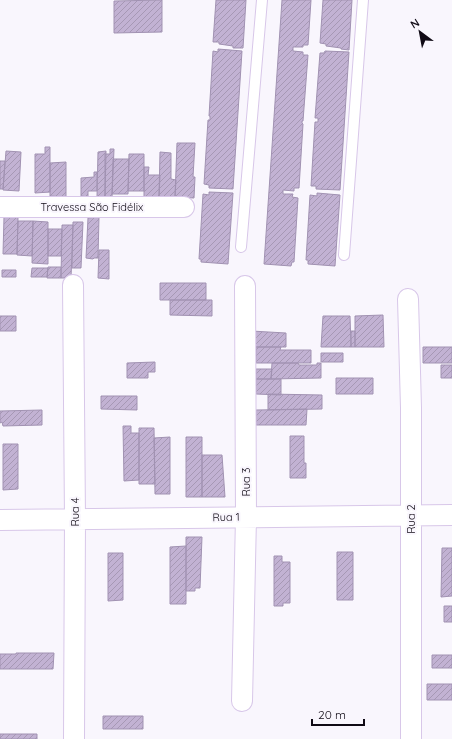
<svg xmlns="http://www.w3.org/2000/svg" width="452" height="739" font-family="Quicksand,sans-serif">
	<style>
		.building { fill: url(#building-hatch); stroke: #a192b2 }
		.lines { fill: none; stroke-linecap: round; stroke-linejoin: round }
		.lane-casing { stroke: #d8c7e9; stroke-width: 12 }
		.street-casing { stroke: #d8c7e9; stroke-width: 22 }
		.lane { stroke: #fff; stroke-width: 10 }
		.street { stroke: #fff; stroke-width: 20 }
		.labels { text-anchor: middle; stroke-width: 4; stroke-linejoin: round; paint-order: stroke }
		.street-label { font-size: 11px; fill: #100a15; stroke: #f9f6fd }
	</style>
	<defs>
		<pattern id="building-hatch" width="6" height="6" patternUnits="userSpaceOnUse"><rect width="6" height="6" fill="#c2b2d3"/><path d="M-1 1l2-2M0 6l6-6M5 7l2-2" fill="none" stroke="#a698b4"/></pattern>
	</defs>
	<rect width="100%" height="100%" fill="#f9f6fd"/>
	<path class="building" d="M162 0V32L114 33V1Z
		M216 0H246L243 48H233V46L219 44V42H213Z
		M282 0H311L308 45H303V47H293V51L303 52V55H308L303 121H302V123L303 124 299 188H294V191L283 190V194H293L292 197 298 198 294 262H292L291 266 264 264Z
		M323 0H352L349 50 341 49V48L326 46V44L320 43Z
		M218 49 242 51 233 189 209 188V185L204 184 208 120H210V116H209L213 51 218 52Z
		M325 51 349 52 340 190 316 189V186H311L315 122H318V118H315L320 53H324Z
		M177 143H195L193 177H195L194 198 175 197Z
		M45 147H50V192L35 193V154H45Z
		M110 149H114L112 197H105V154H110Z
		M6 151 21 152 19 191 3 190Z
		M106 151 105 197H97L98 152Z
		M160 152 171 153V179L176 180 175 197H159Z
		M129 154H144V191H128Z
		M113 159H129L128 194H112Z
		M0 161H5L3 189H0Z
		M66 162V197L50 196V163Z
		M144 167H149L148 175H160L159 197H144Z
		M94 172H97V191H88V197L81 196V178L94 177Z
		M209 192 233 193 228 264 201 262V259H199L203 194 209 195Z
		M317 193 340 195 335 266 308 264V260H306L310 195 317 196Z
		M4 217H18L17 254H3Z
		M99 217 98 258H94L93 259 86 258 88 218Z
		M18 221H33L32 256 17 255Z
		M33 221 48 222V264L32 263Z
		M73 222H83L81 268H72Z
		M62 225H73L71 278H61Z
		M48 229H62L61 256H48Z
		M99 250H109V279L98 278Z
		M48 267H61V278H47Z
		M32 268H48L47 277H31Z
		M2 270H16V277H2Z
		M160 283H206V300H160Z
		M170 300H212V316L170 315Z
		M383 315 384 347H355V316Z
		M0 316H16V331H0Z
		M323 316H350L351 347H321Z
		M251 331 286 333V347H251Z
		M351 331H355V347H351Z
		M256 347H281L280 350H311V363H256Z
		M423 347H452V363H423Z
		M321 353H343V362H321Z
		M155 362V372H148V378H127V363Z
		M272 363H298L299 365H317V363H321V378L271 379Z
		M441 365H452V378H441Z
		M256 369H272L271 379H256Z
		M336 378H373V394H336Z
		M256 379H281V395L256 394Z
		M268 394 322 395V409L268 410Z
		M101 396H137V410L101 409Z
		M307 409 306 425H256V410Z
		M42 410V425L3 426 2 422 0 423V411Z
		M123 426H131V433H139V480L124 481Z
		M139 428H154L155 484H139Z
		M290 436H304V463H306V478H290Z
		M170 437V494H155L154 438Z
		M186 437H202V497H186Z
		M3 444H18V489L3 490Z
		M202 455H222L225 497H202Z
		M186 537H202L200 588H195V591H186Z
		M186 546V604H170V547Z
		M442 548H452V596L441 597Z
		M337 552H353V600H337Z
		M108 553H123V600L108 601Z
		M274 556H282V562H290V603H283V606H274Z
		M444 606H452V622H444Z
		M16 653H54L53 669H0V654H16Z
		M432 655H452V668H432Z
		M427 684H452V700H427Z
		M103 716H143V729H103Z
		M0 734H37V739H0Z"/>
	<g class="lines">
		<defs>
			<path id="lane" d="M241 247 262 0
				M344 255 363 0"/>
			<path id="street" d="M0 207H184
				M73 285 75 519 74 739
				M408 299 411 408V739
				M0 520 452 515
				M242 701 246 517 245 286"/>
		</defs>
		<use href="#lane" class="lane-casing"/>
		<use href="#street" class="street-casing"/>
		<use href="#lane" class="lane"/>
		<use href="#street" class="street"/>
	</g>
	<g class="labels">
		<g class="street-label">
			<text x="92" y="211">Travessa São Fidélix</text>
			<text transform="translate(246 482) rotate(-90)" y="4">Rua 3</text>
			<text transform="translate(75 512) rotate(-90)" y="4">Rua 4</text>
			<text transform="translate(226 517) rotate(-1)" y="4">Rua 1</text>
			<text transform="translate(411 519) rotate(-90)" y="4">Rua 2</text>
		</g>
	</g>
	<g transform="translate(420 32) rotate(328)" stroke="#f9f6fd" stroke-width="3" paint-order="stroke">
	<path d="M0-3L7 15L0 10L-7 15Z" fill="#100a15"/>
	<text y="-6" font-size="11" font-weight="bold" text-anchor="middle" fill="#100a15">N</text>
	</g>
	<path d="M312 719v6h52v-6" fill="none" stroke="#100a15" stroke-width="2"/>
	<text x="318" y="719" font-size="12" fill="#100a15" stroke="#f9f6fd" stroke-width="3" paint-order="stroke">20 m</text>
</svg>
